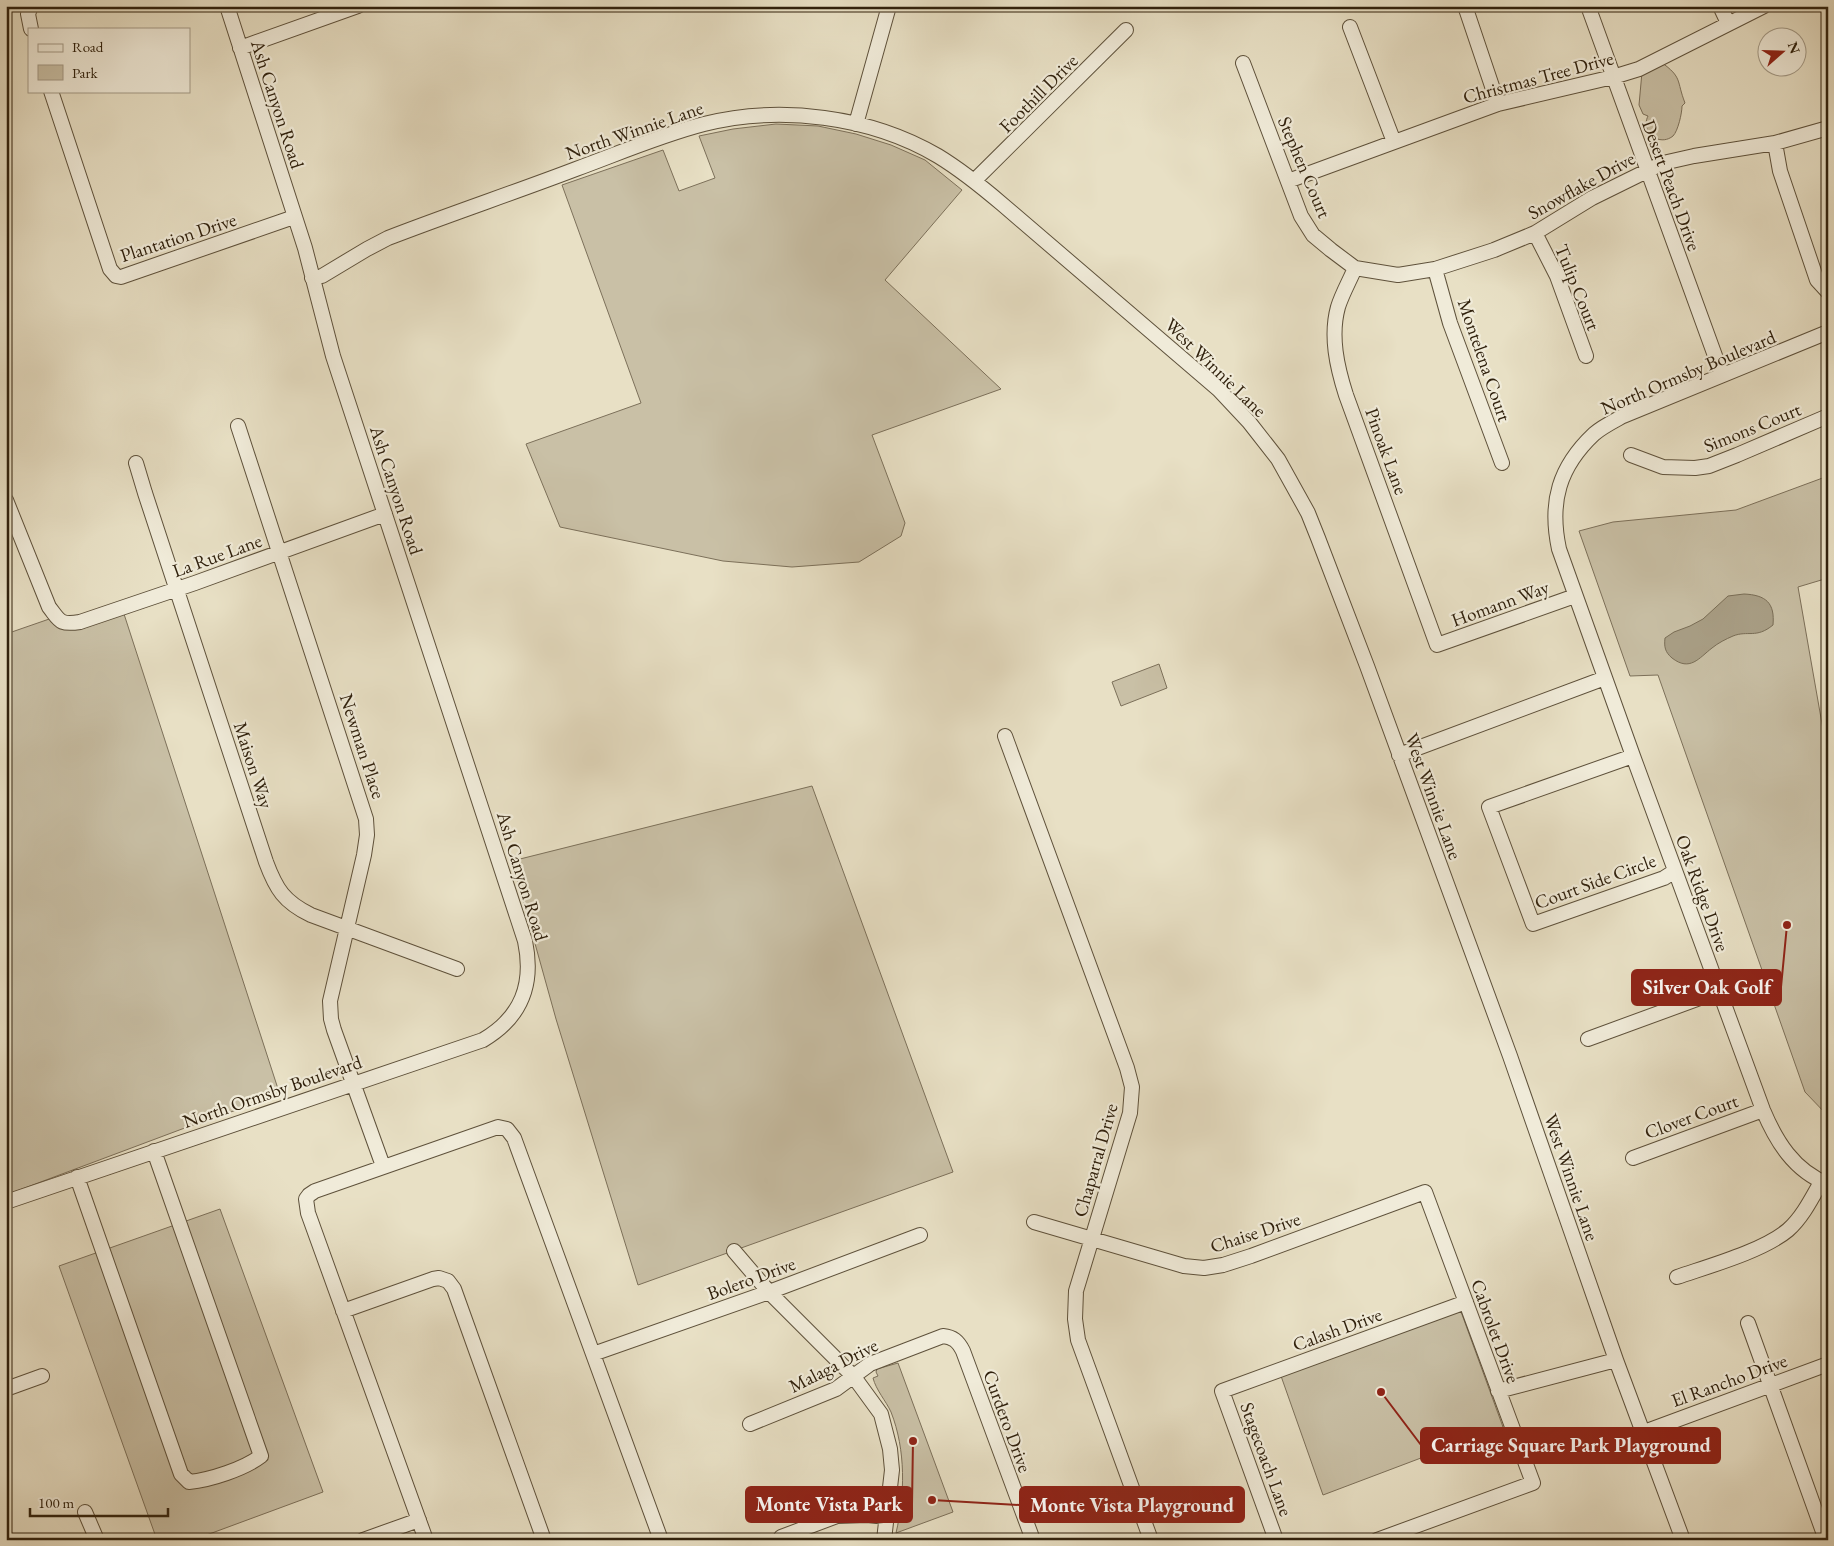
<svg xmlns="http://www.w3.org/2000/svg" width="1834" height="1546" font-family="'EB Garamond',serif">
	<style>
		.green { fill: #c9c0a6; stroke: #7c705a }
		.water { fill: #a99f86; stroke: #796d56 }
		.lines { fill: none; stroke-linecap: round; stroke-linejoin: round }
		.minor-casing { stroke: #5e513b; stroke-width: 16 }
		.minor { stroke: #f0ebd9; stroke-width: 14 }
		.labels { text-anchor: middle; stroke-width: 4.5; stroke-linejoin: round; paint-order: stroke }
		.street-label { font-size: 19px; fill: #30210d; stroke: #f0ebd9 }
		.leader { fill: none; stroke: #8f2418; stroke-width: 2 }
		.callout-dot { fill: #8f2418; stroke: #f0ebd9; stroke-width: 2 }
		.callout { fill: #8f2418; stroke: #8f2418; stroke-width: 2 }
		.callout-label { font-size: 20px; text-anchor: middle; font-weight: bold; fill: #fff }
	</style>
	<rect width="100%" height="100%" fill="#e8e0c5"/>
	<filter id="stains"><feTurbulence type="fractalNoise" baseFrequency=".004" numOctaves="4"/><feColorMatrix values="0 0 0 0 .2 0 0 0 0 .09 0 0 0 0 .02 0 0 0 .5 -.17"/></filter>
	<radialGradient id="worn" r=".72"><stop offset=".6" stop-color="#630" stop-opacity="0"/><stop offset="1" stop-color="#630" stop-opacity=".3"/></radialGradient>
	<path class="green" d="M1661 62C1683 78 1676 80 1685 103L1682 106C1682 113 1678 131 1673 136 1662 145 1647 137 1646 124 1646 121 1647 118 1648 116L1643 114 1639 105 1642 72Z
		M776 124 818 126 856 134 891 145 925 160 962 190 885 280 1001 389 872 435 905 523 901 536 859 562 792 567 723 561 560 527 526 444 641 403 562 185 663 150 679 191 715 178 699 136 733 129Z
		M1828 476V578L1798 587 1828 758V1116L1805 1092 1658 675 1630 676 1579 531 1613 522 1736 510Z
		M124 614 280 1095 190 1126 6 1195V634L55 617Z
		M1159 664 1167 688 1121 706 1112 682Z
		M812 786 953 1172 638 1285 556 1019 512 861Z
		M220 1209 323 1492 193 1540H157L59 1266Z
		M1460 1309 1503 1427 1323 1495 1281 1376Z
		M898 1363 953 1512 896 1533C905 1495 906 1450 891 1412 886 1401 876 1390 873 1378L878 1376 876 1372 877 1369Z"/>
	<path class="water" d="M1744 594C1766 595 1775 603 1773 625 1756 639 1748 630 1733 636 1726 639 1718 643 1712 648 1699 658 1690 672 1672 658 1665 652 1664 647 1665 638L1674 632 1690 626 1703 619 1728 596Z"/>
	<g class="lines">
		<defs>
			<path id="minor" d="M1465 6 1498 104
				M1588 6 1722 375
				M1720 6 1728 23
				M1350 27 1394 142
				M31 29 28 14 31 6
				M240 48 358 6
				M1243 63 1301 216 1313 235 1331 250 1355 268 1398 275 1435 269 1494 250 1535 233 1592 198 1663 163 1694 156 1775 143 1828 128
				M51 91 110 269 116 276 121 277 294 217
				M856 124 889 6
				M1775 143 1780 171 1817 280 1828 292
				M974 181 1126 30
				M1288 181 1498 104 1613 77 1639 69 1764 6
				M1535 233 1557 276 1586 356
				M1355 268C1350 280 1342 294 1338 307 1330 336 1337 367 1346 395L1437 645 1575 596
				M1435 269 1450 323 1502 463
				M312 278 322 276 367 249 388 238C450 214 513 193 576 169 617 154 661 135 704 124 780 105 870 116 938 156 961 170 982 187 1002 204L1219 390 1249 422 1278 459 1308 513 1318 538 1367 666 1510 1056 1616 1360 1683 1540
				M1828 332 1623 416C1614 421 1602 427 1594 434 1559 467 1549 502 1559 549L1633 756 1763 1110C1776 1141 1794 1171 1828 1184
				M238 426 366 819 367 835 364 855 330 1001 331 1019 334 1030 383 1166
				M1631 455 1663 467 1695 468 1709 466 1737 455 1828 416
				M136 463 145 493 266 862C276 889 284 902 311 915L457 969
				M6 500 49 607C60 621 59 625 80 622L195 583 385 514
				M1005 736 1127 1068 1132 1087 1130 1113 1076 1291 1075 1319 1078 1340 1151 1540
				M1399 755 1605 678
				M1633 756 1489 807 1533 924 1664 878 1675 871
				M1588 1039 1719 991
				M1633 1158 1763 1110
				M77 1177 181 1474 189 1482C210 1480 244 1469 261 1456L154 1151
				M6 1202 483 1040C522 1017 534 984 525 941L333 356 305 248 227 6
				M1034 1222 1184 1266 1204 1268 1223 1265 1251 1256 1425 1192 1533 1483 1377 1540
				M734 1251 769 1292 854 1377 881 1414 890 1449 892 1470 884 1540
				M1677 1277C1709 1266 1763 1251 1788 1230 1802 1218 1812 1198 1821 1182
				M343 1311 433 1279 439 1278 448 1281 454 1289 544 1540
				M1748 1323 1826 1540
				M593 1354 769 1292 920 1235
				M6 1389 42 1376
				M1498 1391 1616 1360
				M750 1424 836 1389 870 1364 943 1336C953 1337 958 1341 963 1351L1033 1540
				M1644 1432 1828 1364
				M85 1512 97 1540
				M781 1537 837 1516 867 1515 887 1517
				M363 1540 419 1520
				M426 1540 308 1213 306 1199 309 1195 315 1191 498 1127 507 1129 514 1138 661 1540
				M1276 1540 1222 1391 1466 1302"/>
		</defs>
		<use href="#minor" class="minor-casing"/>
		<use href="#minor" class="minor"/>
	</g>
	<g class="labels">
		<g class="street-label">
			<text transform="translate(1538 77) rotate(-15)" y="7">Christmas Tree Drive</text>
			<text transform="translate(1038 93) rotate(-45)" y="7">Foothill Drive</text>
			<text transform="translate(278 104) rotate(72)" y="7">Ash Canyon Road</text>
			<text transform="translate(634 130) rotate(-19)" y="7">North Winnie Lane</text>
			<text transform="translate(1305 167) rotate(67)" y="7">Stephen Court</text>
			<text transform="translate(1581 185) rotate(-29)" y="7">Snowflake Drive</text>
			<text transform="translate(1672 185) rotate(70)" y="7">Desert Peach Drive</text>
			<text transform="translate(178 237) rotate(-18)" y="7">Plantation Drive</text>
			<text transform="translate(1578 287) rotate(68)" y="7">Tulip Court</text>
			<text transform="translate(1485 360) rotate(71)" y="7">Montelena Court</text>
			<text transform="translate(1216 367) rotate(44)" y="7">West Winnie Lane</text>
			<text transform="translate(1688 372) rotate(-23)" y="7">North Ormsby Boulevard</text>
			<text transform="translate(1752 427) rotate(-22)" y="7">Simons Court</text>
			<text transform="translate(1387 451) rotate(70)" y="7">Pinoak Lane</text>
			<text transform="translate(397 490) rotate(72)" y="7">Ash Canyon Road</text>
			<text transform="translate(217 555) rotate(-20)" y="7">La Rue Lane</text>
			<text transform="translate(1500 603) rotate(-20)" y="7">Homann Way</text>
			<text transform="translate(363 746) rotate(72)" y="7">Newman Place</text>
			<text transform="translate(254 765) rotate(72)" y="7">Maison Way</text>
			<text transform="translate(1434 796) rotate(70)" y="7">West Winnie Lane</text>
			<text transform="translate(523 876) rotate(73)" y="7">Ash Canyon Road</text>
			<text transform="translate(1595 881) rotate(-20)" y="7">Court Side Circle</text>
			<text transform="translate(1703 893) rotate(70)" y="7">Oak Ridge Drive</text>
			<text transform="translate(272 1091) rotate(-19)" y="7">North Ormsby Boulevard</text>
			<text transform="translate(1691 1116) rotate(-20)" y="7">Clover Court</text>
			<text transform="translate(1095 1160) rotate(-74)" y="7">Chaparral Drive</text>
			<text transform="translate(1572 1177) rotate(71)" y="7">West Winnie Lane</text>
			<text transform="translate(1255 1232) rotate(-18)" y="7">Chaise Drive</text>
			<text transform="translate(751 1278) rotate(-20)" y="7">Bolero Drive</text>
			<text transform="translate(1337 1329) rotate(-20)" y="7">Calash Drive</text>
			<text transform="translate(1496 1331) rotate(70)" y="7">Cabrolet Drive</text>
			<text transform="translate(833 1365) rotate(-27)" y="7">Malaga Drive</text>
			<text transform="translate(1729 1380) rotate(-20)" y="7">El Rancho Drive</text>
			<text transform="translate(1008 1421) rotate(70)" y="7">Curdero Drive</text>
			<text transform="translate(1267 1459) rotate(70)" y="7">Stagecoach Lane</text>
		</g>
	</g>
	<path class="leader" d="M1787 925L1781 987M1381 1392L1421 1445M913 1441L912 1504M932 1500L1020 1505"/>
	<g class="callout-dot">
		<circle cx="1787" cy="925" r="5"/>
		<circle cx="1381" cy="1392" r="5"/>
		<circle cx="913" cy="1441" r="5"/>
		<circle cx="932" cy="1500" r="5"/>
	</g>
	<g class="callout">
		<rect x="1632" y="970" width="149" height="35" rx="5"/>
		<rect x="1421" y="1428" width="299" height="35" rx="5"/>
		<rect x="746" y="1487" width="166" height="35" rx="5"/>
		<rect x="1020" y="1487" width="224" height="35" rx="5"/>
	</g>
	<g class="callout-label">
		<text x="1707" y="994">Silver Oak Golf</text>
		<text x="1571" y="1452">Carriage Square Park Playground</text>
		<text x="829" y="1511">Monte Vista Park</text>
		<text x="1132" y="1512">Monte Vista Playground</text>
	</g>
	<rect width="1834" height="1546" fill="none" stroke="#e8e0c5" stroke-width="25"/>
	<rect x="8" y="8" width="1819" height="1531" fill="none" stroke="#30210d" stroke-width="2.5"/>
	<rect x="12" y="12" width="1809" height="1521" fill="none" stroke="#30210d"/>
	<rect x="28" y="28" width="162" height="65" fill="#f0ebd9" stroke="#a39a87"/>
	<rect x="38" y="44" width="25" height="8" fill="#f0ebd9" stroke="#a39a87"/>
	<text x="72" y="52" font-size="15" fill="#30210d">Road</text>
	<rect x="38" y="65" width="25" height="15" fill="#c9c0a6" stroke="#a39a87"/>
	<text x="72" y="78" font-size="15" fill="#30210d">Park</text>
	<g transform="translate(1782 52) rotate(70)"><circle r="24" fill="#f0ebd9" stroke="#a39a87"/>
	<path d="M0-4L9 19L0 12L-9 19Z" fill="#8f2418"/>
	<text y="-8" font-size="14" font-weight="bold" text-anchor="middle" fill="#30210d">N</text>
	</g>
	<path d="M30 1508v8h138v-8" fill="none" stroke="#30210d" stroke-width="2.5"/>
	<text x="38" y="1508" font-size="15" fill="#30210d" stroke="#f0ebd9" stroke-width="4" paint-order="stroke">100 m</text>
	<rect width="100%" height="100%" filter="url(#stains)"/>
	<rect width="100%" height="100%" fill="url(#worn)"/>
</svg>
